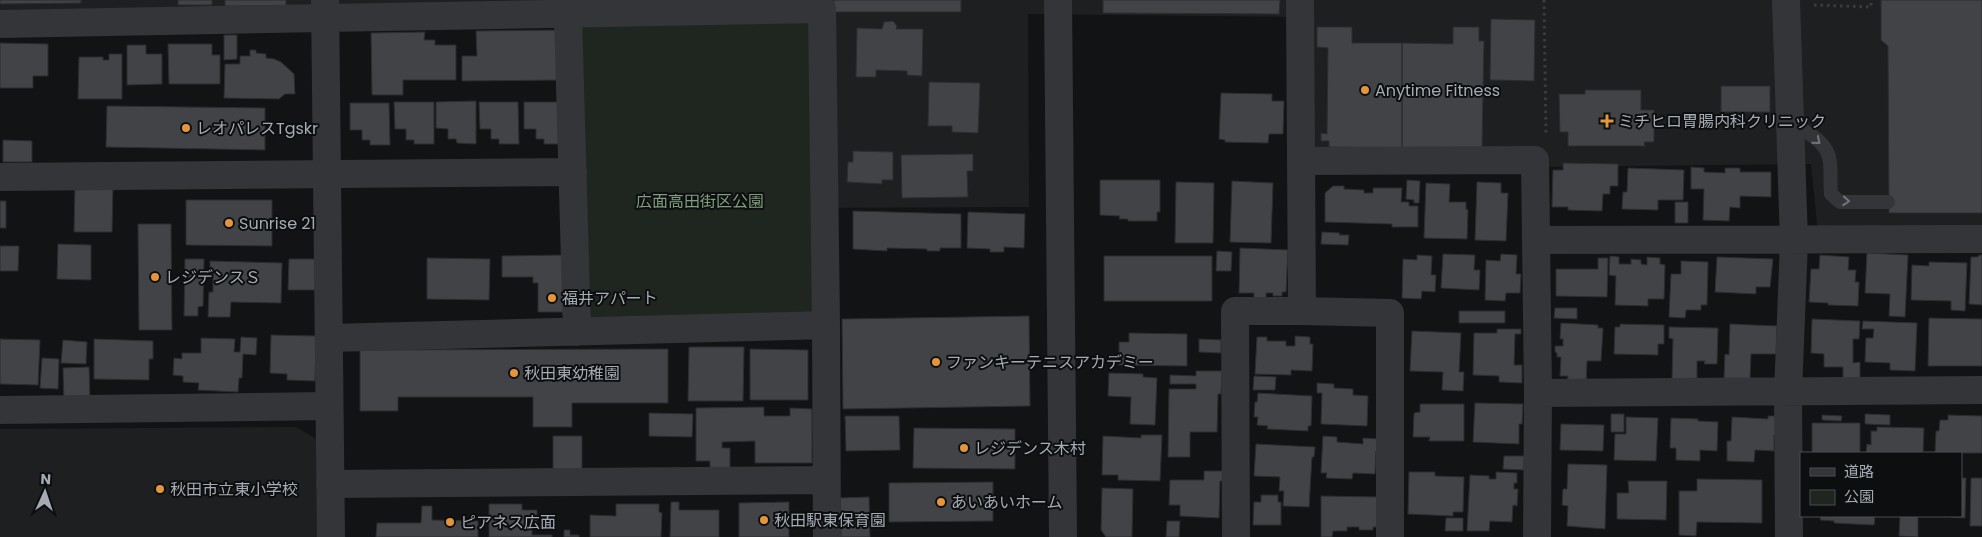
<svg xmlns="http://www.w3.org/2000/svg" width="1982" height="537" font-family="Poppins,'Noto Sans JP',sans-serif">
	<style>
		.built { fill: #1e1f21 }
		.green { fill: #1f261f }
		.building { fill: #414347; stroke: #2d2d30 }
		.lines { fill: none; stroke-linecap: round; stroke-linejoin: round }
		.path { stroke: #3a3c3f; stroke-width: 3; stroke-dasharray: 2.5 4; stroke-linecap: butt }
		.service { stroke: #343538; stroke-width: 14 }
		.minor { stroke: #343538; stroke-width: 28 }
		.tertiary { stroke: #343538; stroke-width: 28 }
		.oneway { stroke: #72767c }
		.poi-dot { fill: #e3963c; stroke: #0d0e0f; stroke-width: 2 }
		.labels { text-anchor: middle; stroke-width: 4; stroke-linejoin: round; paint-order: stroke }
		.poi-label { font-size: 16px; fill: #a5abb3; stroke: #0d0e0f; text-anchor: start }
		.park-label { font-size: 16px; fill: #7f9d7d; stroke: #0d0e0f }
	</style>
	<rect width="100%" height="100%" fill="#121314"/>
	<path class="built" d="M0 0H1982V232L1818 233 1811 164 1291 170 1293 17 1028 14 1029 207 816 208 819 8 0 13Z
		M296 427 320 441 321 537H0V429Z"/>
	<path class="green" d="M819 17 826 325 577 332 575 22Z"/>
	<path class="building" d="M0 0H81V3L0 4Z
		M178 0H212V5H178Z
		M225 0H286V6H225Z
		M834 0H961V12H834Z
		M1103 0H1280L1279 14 1103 13Z
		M1881 0H1982V213H1889L1888 46 1881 40Z
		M1491 19 1535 20 1534 81 1490 80Z
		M893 21 897 26 896 29H923L922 76 907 75V71L876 70V77H856L857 28 882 29 884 22Z
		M1317 27H1352V43H1402V148L1329 147V141H1321V133L1327 134 1328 48 1317 47Z
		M1453 27H1479V41H1484L1482 148H1402V43L1453 44Z
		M564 30 565 80 462 81V56H477L476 31Z
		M425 32 424 40H435V45H456V80H403V95H372L371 33Z
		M224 35H237V59L224 60Z
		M0 43 48 44V76H33V88H0Z
		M168 44H212V55H220V84H169Z
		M127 45H146V54H162V84L127 85Z
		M250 50H256V53L266 54V58L274 59 281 62 294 74 295 94H285L279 99 224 98 225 64H240V56H250Z
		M109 54H122V99H78L79 57H103V60H109Z
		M929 82 980 83 978 133 952 132V126H928Z
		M1721 86H1770V112H1721Z
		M1585 90H1641V110H1654V142H1644L1645 146H1568V132H1560L1559 94H1585Z
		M1221 93 1272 94V101H1284L1283 134H1269L1268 143 1225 142V140L1219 139Z
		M476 101V144L457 143 456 139H448V129L436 128V102Z
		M394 102H434V144H414V140H406V129H395Z
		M479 102H518L519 144H499V139H491V129H480Z
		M524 102H563L564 144H544V139H536V129H524Z
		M350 103H389L390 145H370V140H362V130H350Z
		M107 106 265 108V150L106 147Z
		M3 140 32 141V162H3Z
		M853 151 893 152V180H882V184L847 182 848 162H853Z
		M973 154V171H967L968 197 902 198 901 155Z
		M1563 163 1618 164V186H1610V194H1603L1602 211 1568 210V207H1552L1553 170H1563Z
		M1691 167 1704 168V172L1725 173V168H1740V172H1771V197L1740 196V208L1730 207 1729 221 1703 220 1704 189H1691Z
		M1628 168 1684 170 1683 200H1658V210L1622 209 1623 192H1627Z
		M1100 180H1160V212H1157V221H1128V219H1119L1120 216 1100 215Z
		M1407 180 1420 181 1419 203H1414V200L1406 199Z
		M1232 181 1273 183 1271 243 1230 242Z
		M1176 182 1214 183 1213 243H1175Z
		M1477 182 1501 183V193H1508L1506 241 1475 240Z
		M1426 183 1450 184 1449 202H1466V209L1468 210 1467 239 1424 238Z
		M1333 186H1344V189L1364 190V193H1373V188H1402L1401 202H1409V206H1418V227H1392V224L1325 222V193Z
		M75 187H113L112 232H74Z
		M186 200H272V246L186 245Z
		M0 201H6V228H0Z
		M1675 202H1688V223H1675Z
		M853 211 961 214V248H940V251H927V249L887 248V251L853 249Z
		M968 212 1025 214 1024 248 1004 247V252H990V249L967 248Z
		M138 224H171L172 330H139Z
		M1322 232 1340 233 1339 235H1349L1348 245 1321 244Z
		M58 244 91 245V280L57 279Z
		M0 246H19L18 271H0Z
		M1240 248 1288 250 1286 292H1282V296H1273V293H1266V300L1254 299V293H1239Z
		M1217 251 1232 252 1231 271H1216Z
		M1867 253 1908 255 1905 317 1889 316 1890 294 1865 293Z
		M1443 254 1475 255 1474 270H1480L1479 290 1441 288Z
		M1501 254 1517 255 1516 274H1521L1520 293H1506L1505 301 1485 300 1486 260 1500 261Z
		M565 255 566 312H538V283H533V277H502V256Z
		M1417 255 1432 256 1431 275H1436L1435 292 1422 291 1421 299 1402 298 1403 259 1417 260Z
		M1820 255 1849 257 1848 270H1856L1855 282H1859L1858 306 1828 305V303L1809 302 1811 269H1819Z
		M1979 255H1982V305L1969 304 1971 257H1978Z
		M1104 256H1212V301H1104Z
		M1610 256 1619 257V264H1631V259L1641 260V264L1647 265V257L1660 258V264L1665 265 1664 299H1648V306L1615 305 1616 276 1609 275Z
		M1717 257 1773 259 1770 287H1756V294L1715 292Z
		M427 258 490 259 489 300 427 299Z
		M1598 258H1608L1607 297 1556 296V269H1598Z
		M185 259H204L203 306 198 307V316H184Z
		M289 259H316L315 290H288Z
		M210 261 282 263 281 303 231 302 230 317H208L209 292H213V269H210Z
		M1681 261 1708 262 1707 305H1701V310H1686L1685 318 1669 317 1671 274H1681Z
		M1929 262 1967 263 1965 311 1951 310V301L1911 300 1912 265 1929 266Z
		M1555 308H1577V319L1554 318Z
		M1459 311H1505V323H1459Z
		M1029 316 1030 406 843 409 842 319Z
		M1929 318 1982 319V366H1928Z
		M1812 319 1860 321 1859 339H1853V363L1860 362V380L1843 379V367H1824V354L1811 353Z
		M1863 321 1917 323 1915 371 1890 370V363L1865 362 1866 338H1873L1874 329H1862Z
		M1561 323 1598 325V328H1603L1601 361H1587L1586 384 1567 383 1568 376H1560L1561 357H1557V353L1555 352V346H1563V339H1560Z
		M1620 324 1664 325V344H1658V355L1614 354 1615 327H1620Z
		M1730 324 1777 326 1776 354H1751L1750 379H1724L1725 354 1729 355Z
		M1669 327 1718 328 1717 364H1704L1705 361H1697V380L1672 379 1673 339 1669 338Z
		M1497 329H1521V334H1515L1514 365H1522V383L1499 382V376L1473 375 1474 333H1497Z
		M1412 331 1461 333 1459 372H1464L1463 391 1442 390 1443 372 1410 371Z
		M1129 333 1187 334V366L1119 365V342H1129Z
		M271 335 316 336 315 381 287 380V374L270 373Z
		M1295 336 1310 337V344H1313L1312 371 1291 370V375L1255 374 1257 337H1267V341H1286V346H1295Z
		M241 337 257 338 256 355 243 354 242 378H239L238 392 198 390 199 383 183 382V376L173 375 174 358 182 359V353H201V338L235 339 234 352H240Z
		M0 339 40 340 38 385 0 384Z
		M94 339 153 341V359H149V380L94 379Z
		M1199 339 1221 340V353L1199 352Z
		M63 340 87 342 86 364 61 363Z
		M689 347H744L743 401H688Z
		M668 349V403H572V427H533V397H398V411H360V350Z
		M750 349 808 350V400H750Z
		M42 358 59 359 58 389 40 388Z
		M89 367 90 401 64 402 63 368Z
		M1196 371H1222L1221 394H1218L1217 432H1190V457H1168L1169 389H1196V384H1170V375L1196 376Z
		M1109 373 1143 374V377L1157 378 1155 425 1130 424 1131 397 1108 396Z
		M1254 376 1276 377 1275 390H1253Z
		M1317 383 1334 384V388L1353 389V395L1368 396 1367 426 1321 424 1322 393H1317Z
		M1258 393 1312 396 1311 426H1308V431L1267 429 1268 426 1257 425 1258 417H1254L1255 402H1257Z
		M1475 403 1523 404 1522 424H1519V444L1473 442Z
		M1420 404H1464V441H1429L1430 437H1413L1414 413 1420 412Z
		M764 407V416H790V408L812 409V463H755V441L722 442V448H730V471H710V461H696V408Z
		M649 413 693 414 692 437 649 436Z
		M1611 414H1624V432H1611Z
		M1865 414 1890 415V425L1865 424Z
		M1822 415 1842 416 1841 421 1822 420Z
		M1948 415 1982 416V453H1935L1936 431H1939L1940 420H1948Z
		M845 416H899L900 450 846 451Z
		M1768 416H1778L1777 435H1774V451L1755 450 1754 462 1727 461V441H1731L1732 417 1768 419Z
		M1626 417 1658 418 1656 461 1614 460 1615 434H1626Z
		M1671 418 1698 419V421L1718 422 1717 451 1700 450V461L1676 460V448H1670Z
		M1812 423H1860V453H1812Z
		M1561 424 1604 425 1603 451 1560 450Z
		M1877 427 1924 428 1923 453H1866L1867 444 1871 445V431H1877Z
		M914 428 1015 429V469L913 468Z
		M1141 435H1162L1160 481 1118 480V475H1102L1103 436 1141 438Z
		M553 436H582V470H553Z
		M1323 436 1337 437V442L1363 444V438L1379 439 1378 451H1376L1375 474 1353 473 1352 479 1326 478 1327 473H1321Z
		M1256 444 1315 447 1314 457H1312L1309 507 1283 506 1284 491H1279L1280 477 1254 476Z
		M1504 456H1524V470L1503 469Z
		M1568 464 1607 465 1605 529 1567 526 1568 506 1562 505 1563 489H1567Z
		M1204 471H1223V481H1220L1219 518 1180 516V505H1169L1170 480H1204Z
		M1409 472H1435V476L1464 477 1463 512H1453V516L1408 514Z
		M1496 472 1517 473V483H1514V489H1518L1517 506 1513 505 1512 522 1490 521 1489 531H1467L1470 475 1489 476V479H1496Z
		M1961 478H1966L1965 518 1951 517 1961 516Z
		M1971 478H1982V526H1970Z
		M1697 479 1762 480V523L1697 522 1696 536 1679 535V491H1697Z
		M1628 481H1667L1666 520 1617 519V493H1629Z
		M993 482V521L889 522V483Z
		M1102 488 1133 489 1132 537H1106L1101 530Z
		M1261 495H1278V502H1281V525H1253L1254 502H1261Z
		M1321 496 1378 497 1377 527H1373V530H1359V527H1347V531H1333L1332 537H1321Z
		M869 497 870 537H841L840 498Z
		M671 502H679V510H719V537H670Z
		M789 502V537H739V503Z
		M489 504H522V510H537V524H532V535H552V537H489Z
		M616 504H659V512L662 513 661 537H590V515L616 516Z
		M422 506H432V520L478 521V537H376L377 523H421Z
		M1811 516H1875L1874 525 1834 523V521L1820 520 1821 516Z
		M1900 516H1918V537L1899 536Z
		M1446 518H1463V531H1445Z
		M1167 521H1180L1179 537H1166Z
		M564 530H570V535H579V537H564Z"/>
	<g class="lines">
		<path class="path" d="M1544 0 1546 135
			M1814 5 1871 7V0"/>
		<path class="service" d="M1789 122C1806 132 1828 141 1830 162 1831 173 1830 183 1831 194L1840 202H1888"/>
		<path class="minor" d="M1786 0 1794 241 1788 393 1789 537
			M568 15 577 332
			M0 24 822 9 826 325 329 338
			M1301 161 1535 160 1538 393 1537 537
			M0 177 573 172
			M1536 240 1982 239
			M1302 311 1390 313V537
			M826 325 827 537
			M1538 393 1982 390
			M0 410 329 406
			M330 484 826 480
			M1236 537 1235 311H1302L1300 0"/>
		<path class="tertiary" d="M325 0 331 537
			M1058 0 1063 537"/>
	</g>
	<defs><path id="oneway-chevron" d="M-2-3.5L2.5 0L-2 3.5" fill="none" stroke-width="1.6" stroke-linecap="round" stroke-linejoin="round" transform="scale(1.25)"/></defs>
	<g class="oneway">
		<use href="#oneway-chevron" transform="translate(1817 141) rotate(40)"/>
		<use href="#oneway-chevron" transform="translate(1846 201) rotate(5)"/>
	</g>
	<g class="poi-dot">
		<circle cx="1365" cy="90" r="5"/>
		<path d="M1604.5 113.5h5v5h5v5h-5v5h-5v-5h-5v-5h5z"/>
		<circle cx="186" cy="128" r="5"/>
		<circle cx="229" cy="223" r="5"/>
		<circle cx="155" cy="277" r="5"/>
		<circle cx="552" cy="298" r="5"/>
		<circle cx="936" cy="362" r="5"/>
		<circle cx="514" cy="373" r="5"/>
		<circle cx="964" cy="448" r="5"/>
		<circle cx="160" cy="489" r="5"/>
		<circle cx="941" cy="502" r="5"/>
		<circle cx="764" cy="520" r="5"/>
		<circle cx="450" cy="522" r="5"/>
	</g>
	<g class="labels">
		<g class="poi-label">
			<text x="1375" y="96">Anytime Fitness</text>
			<text x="1618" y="127">ミチヒロ胃腸内科クリニック</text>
			<text x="196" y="134">レオパレスTgskr</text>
			<text x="239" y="229">Sunrise 21</text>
			<text x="165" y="283">レジデンスＳ</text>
			<text x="562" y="304">福井アパート</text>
			<text x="946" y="368">ファンキーテニスアカデミー</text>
			<text x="524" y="379">秋田東幼稚園</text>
			<text x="974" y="454">レジデンス木村</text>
			<text x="170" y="495">秋田市立東小学校</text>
			<text x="951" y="508">あいあいホーム</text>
			<text x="774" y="526">秋田駅東保育園</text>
			<text x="460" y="528">ピアネス広面</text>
		</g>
		<g class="park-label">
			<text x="700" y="207">広面高田街区公園</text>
		</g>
	</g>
	<rect x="1800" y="452" width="162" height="65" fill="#0d0e0f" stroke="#4a4d51"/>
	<rect x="1810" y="468" width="25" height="8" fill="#343538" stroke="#4a4d51"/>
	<text x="1844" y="477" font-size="15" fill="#a5abb3">道路</text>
	<rect x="1810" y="490" width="25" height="15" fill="#1f261f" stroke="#4a4d51"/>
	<text x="1844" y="502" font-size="15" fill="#a5abb3">公園</text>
	<g transform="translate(45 492) rotate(3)" stroke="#0d0e0f" stroke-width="4" paint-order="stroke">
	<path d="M0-4L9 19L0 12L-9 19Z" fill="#a5abb3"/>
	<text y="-8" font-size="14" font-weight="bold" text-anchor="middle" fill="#a5abb3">N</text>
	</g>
</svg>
